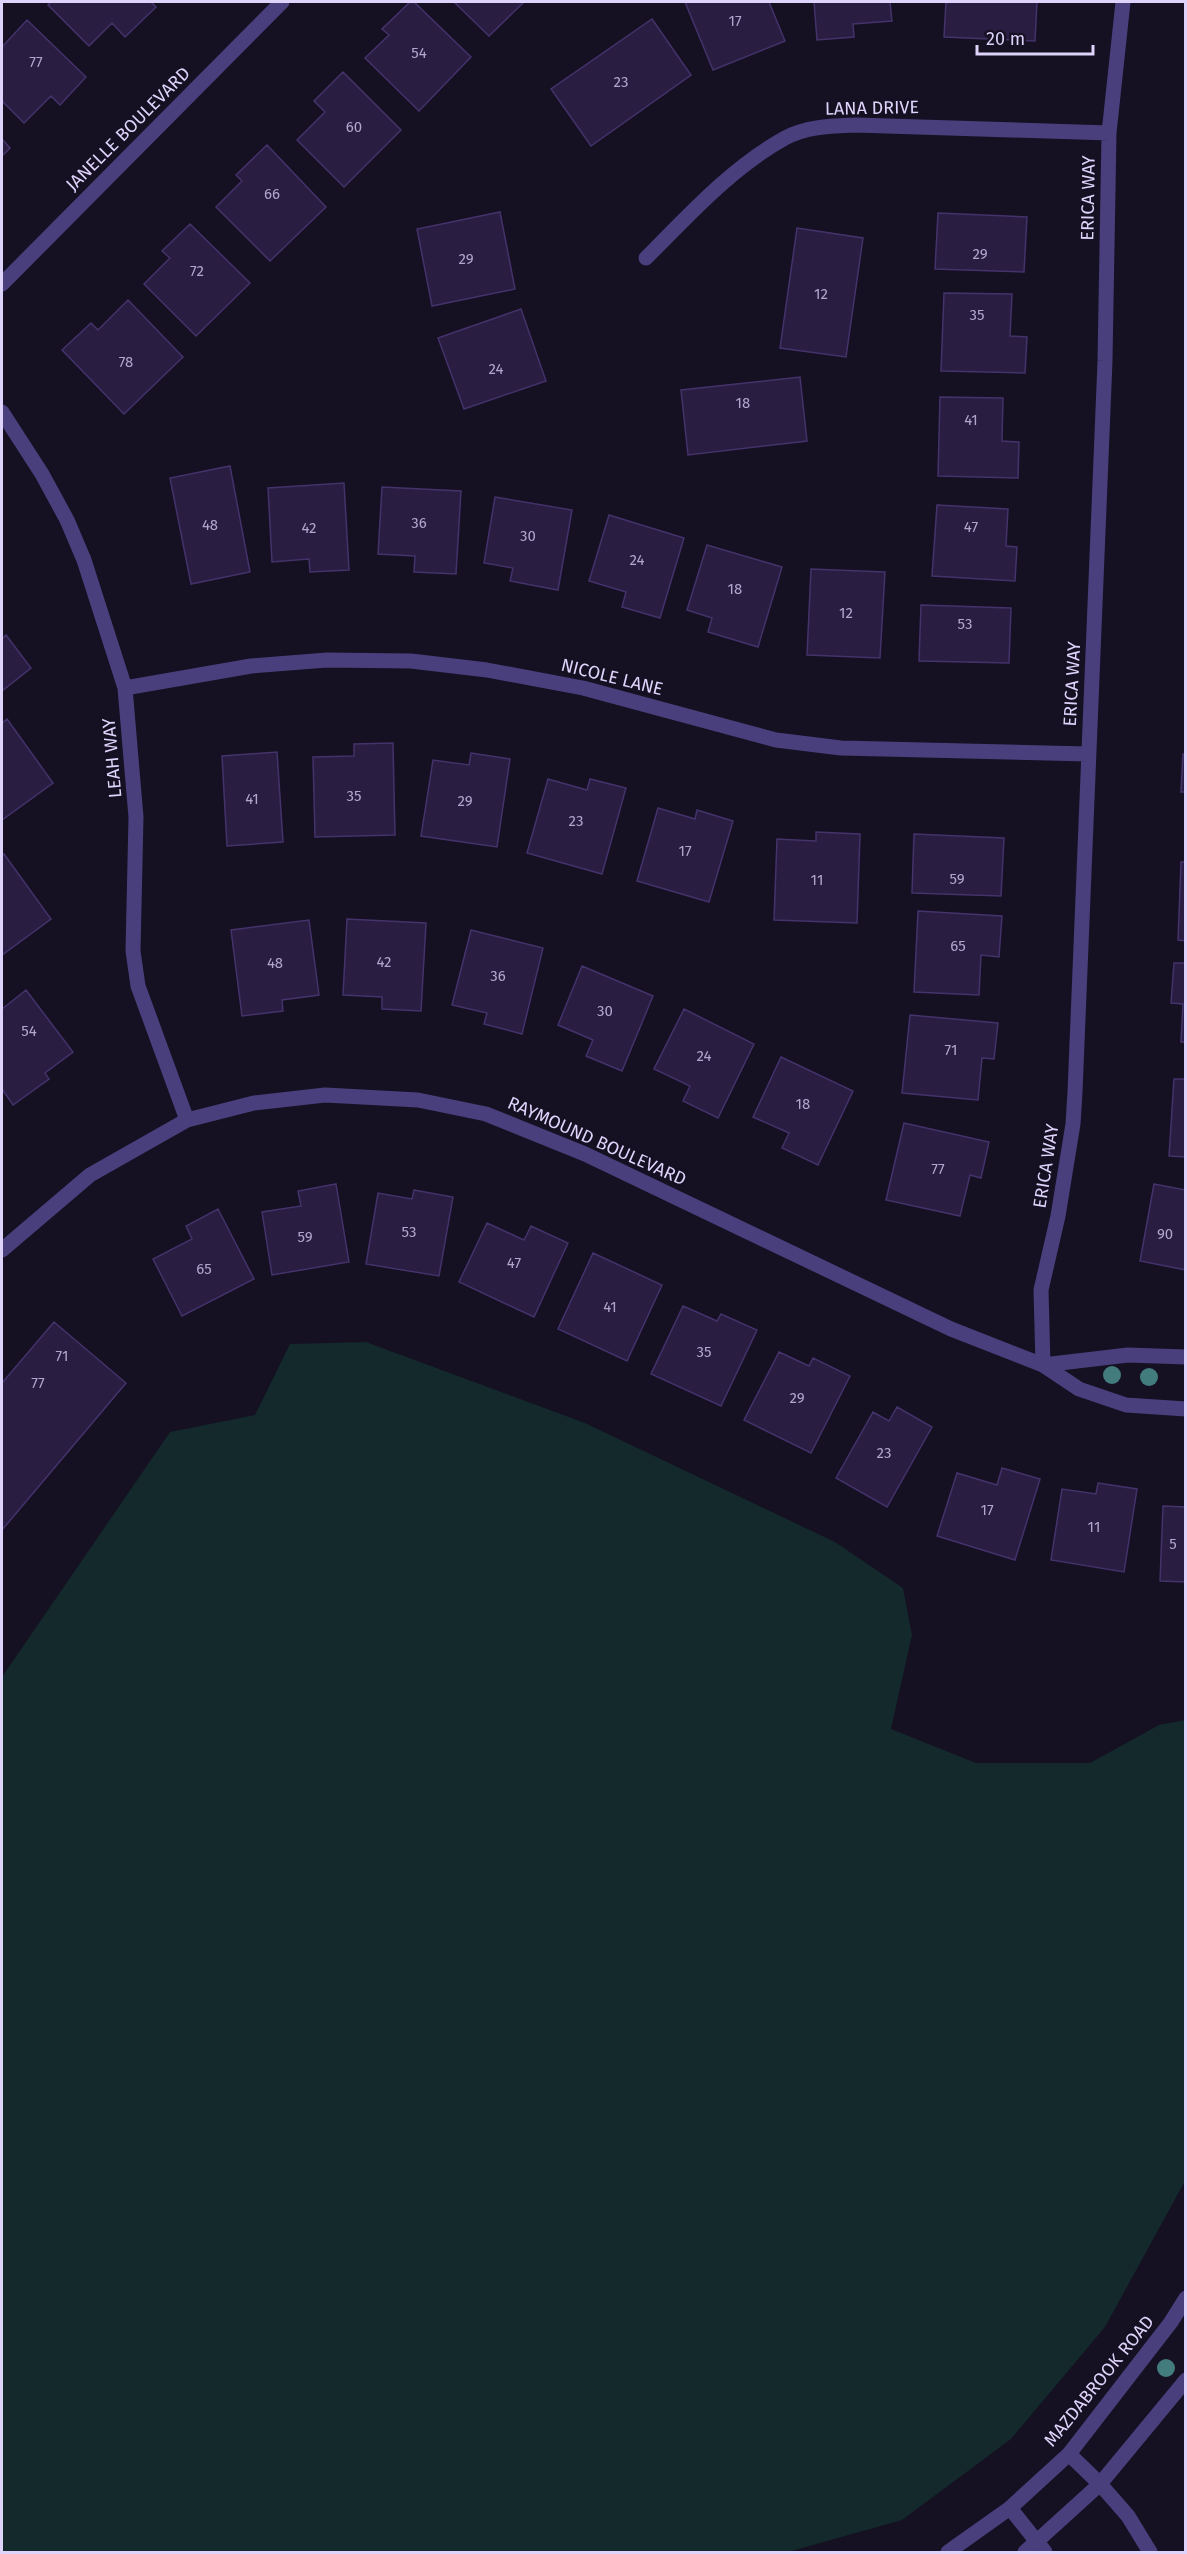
<svg xmlns="http://www.w3.org/2000/svg" width="1187" height="2554" font-family="'Fira Sans',sans-serif">
	<style>
		.green { fill: #13292b }
		.building { fill: #291e41; stroke: #44326b; stroke-width: 1.5 }
		.lines { fill: none; stroke-linecap: round; stroke-linejoin: round }
		.minor { stroke: #493f7c; stroke-width: 15 }
		.tertiary { stroke: #493f7c; stroke-width: 15 }
		.tree { fill: #427c7d }
		.labels { text-anchor: middle; stroke-width: 4.5; stroke-linejoin: round; paint-order: stroke }
		.number-label { font-size: 15px; fill: #b1a6cc }
		.street-label { font-size: 18px; fill: #ded4fb; stroke: #151022 }
	</style>
	<rect width="100%" height="100%" fill="#151022"/>
	<path class="green" d="M366 1342 585 1423 835 1542 903 1588 912 1635 891 1729 976 1763H1090L1159 1725 1185 1720V2181L1105 2327 1011 2439 902 2520 788 2552H2V1677L170 1432 255 1415 290 1344Z"/>
	<path class="building" d="M51 2H151L156 7 125 37 112 23 89 46 48 5Z
		M410 2H414L471 57 419 111 365 58 389 35 382 29Z
		M454 2H524L489 36Z
		M685 2H769L785 41 713 70Z
		M814 2H890L892 21 853 24 854 37 817 40Z
		M946 2H1037L1035 41 944 37Z
		M652 19 691 75 591 146 551 89Z
		M27 20 86 77 60 105 51 96 24 123 2 101V47Z
		M343 72 401 130 344 187 297 140 325 112 314 101Z
		M2 139 10 148 2 156Z
		M267 145 326 207 270 261 216 207 242 181 236 175Z
		M500 212 515 289 432 306 417 229Z
		M938 213 1027 217 1024 272 935 269Z
		M190 224 250 283 196 336 144 284 170 258 162 251Z
		M797 228 863 238 846 357 780 348Z
		M944 293 1012 294 1010 336 1027 337 1025 373 941 371Z
		M128 300 183 357 124 414 62 350 91 323 98 330Z
		M521 309 546 381 464 409 438 338Z
		M800 377 807 441 688 455 681 390Z
		M940 397 1003 398 1002 441 1019 442 1018 478 938 476Z
		M230 466 250 572 191 584 170 478Z
		M344 483 349 570 310 572 309 559 272 562 268 488Z
		M382 487 461 491 456 574 414 572 415 556 378 554Z
		M495 497 572 510 558 590 510 581 513 568 484 563Z
		M937 505 1008 509 1006 546 1017 547 1015 581 932 576Z
		M609 515 684 538 660 618 622 607 626 592 589 581Z
		M707 545 782 567 758 647 708 632 712 618 687 610Z
		M811 569 885 572 880 658 807 655Z
		M921 605 1011 608 1009 663 919 661Z
		M6 635 31 668 2 691V639Z
		M7 719 53 783 2 820V723Z
		M393 743 395 835 315 837 313 757 354 756V744Z
		M277 752 283 842 227 846 222 756Z
		M471 753 510 759 497 847 421 836 433 760 469 765Z
		M1183 754H1186V792H1181Z
		M548 779 587 790 590 779 626 788 602 874 527 853Z
		M658 808 695 819 697 810 733 821 709 902 637 881Z
		M816 832 860 834 857 923 774 920 777 839 816 841Z
		M914 834 1004 838 1001 896 912 893Z
		M4 854 51 919 2 955V856Z
		M1181 862H1186V941L1178 940Z
		M918 911 1002 916 999 957 981 955 979 995 914 992Z
		M347 919 426 923 421 1011 382 1009V997L343 995Z
		M309 920 319 995 282 1000 283 1011 242 1016 231 930Z
		M471 930 543 948 522 1034 484 1024 487 1013 452 1005Z
		M1174 963H1186V1042H1181L1183 1004 1171 1003Z
		M582 966 653 996 622 1071 586 1056 593 1040 558 1025Z
		M26 990 73 1052 45 1073 49 1079 13 1105 2 1089V1009Z
		M684 1009 754 1044 718 1118 683 1101 690 1086 654 1069Z
		M910 1015 998 1023 994 1059 982 1058 978 1100 902 1093Z
		M781 1057 853 1091 818 1165 782 1148 789 1133 753 1117Z
		M1174 1079H1186V1157L1169 1156Z
		M904 1123 989 1142 981 1178 970 1175 960 1216 886 1200Z
		M336 1184 349 1262 272 1275 262 1212 301 1206 298 1191Z
		M1154 1184 1186 1190V1270L1140 1261Z
		M414 1190 453 1197 439 1276 366 1264 378 1193 412 1199Z
		M218 1209 254 1279 182 1316 153 1259 192 1239 186 1226Z
		M487 1223 524 1240 531 1226 568 1243 534 1317 459 1282Z
		M593 1253 662 1285 627 1361 558 1329Z
		M683 1306 717 1321 721 1314 757 1330 721 1406 651 1374Z
		M54 1322 126 1383 2 1530V1383Z
		M779 1352 809 1366 813 1358 850 1376 811 1453 744 1420Z
		M897 1407 932 1427 887 1507 836 1478 873 1412 889 1421Z
		M1002 1468 1040 1479 1015 1560 937 1536 957 1473 997 1485Z
		M1098 1483 1137 1489 1124 1572 1051 1560 1062 1489 1096 1494Z
		M1163 1506 1186 1507V1582L1160 1581Z"/>
	<g class="lines">
		<path class="minor" d="M646 258C689 215 731 168 785 138 807 126 833 126 856 125L1109 133
			M2 284 282 2
			M2 412 42 474 67 520 84 560 125 688 136 817 133 951 138 986 187 1120
			M125 688 251 666 327 660 411 661 487 670 583 688 776 740 841 748 1088 754
			M2 1250 90 1175 187 1120 254 1103 325 1095 418 1100 486 1114 585 1154 951 1329 1043 1365 1079 1389 1126 1405 1186 1409
			M1043 1365 1041 1290 1058 1216 1073 1124 1075 1092 1105 361 1109 133 1123 2
			M1043 1365 1128 1355 1186 1357
			M1069 2454 1100 2484 1128 2516 1150 2552
			M1010 2508 1045 2552"/>
		<path class="tertiary" d="M948 2552 1010 2508 1069 2454 1171 2322 1186 2298
			M1025 2552 1100 2484 1186 2380"/>
	</g>
	<g class="tree">
		<circle cx="1112" cy="1375" r="9"/>
		<circle cx="1149" cy="1377" r="9"/>
		<circle cx="1166" cy="2368" r="9"/>
	</g>
	<g class="labels">
		<g class="number-label">
			<text x="735" y="26">17</text>
			<text x="419" y="58">54</text>
			<text x="36" y="67">77</text>
			<text x="621" y="87">23</text>
			<text x="354" y="132">60</text>
			<text x="272" y="199">66</text>
			<text x="980" y="259">29</text>
			<text x="466" y="264">29</text>
			<text x="197" y="276">72</text>
			<text x="821" y="299">12</text>
			<text x="977" y="320">35</text>
			<text x="126" y="367">78</text>
			<text x="496" y="374">24</text>
			<text x="743" y="408">18</text>
			<text x="971" y="425">41</text>
			<text x="419" y="528">36</text>
			<text x="210" y="530">48</text>
			<text x="971" y="532">47</text>
			<text x="309" y="533">42</text>
			<text x="528" y="541">30</text>
			<text x="637" y="565">24</text>
			<text x="735" y="594">18</text>
			<text x="846" y="618">12</text>
			<text x="965" y="629">53</text>
			<text x="354" y="801">35</text>
			<text x="252" y="804">41</text>
			<text x="465" y="806">29</text>
			<text x="576" y="826">23</text>
			<text x="685" y="856">17</text>
			<text x="957" y="884">59</text>
			<text x="817" y="885">11</text>
			<text x="958" y="951">65</text>
			<text x="384" y="967">42</text>
			<text x="275" y="968">48</text>
			<text x="498" y="981">36</text>
			<text x="605" y="1016">30</text>
			<text x="29" y="1036">54</text>
			<text x="951" y="1055">71</text>
			<text x="704" y="1061">24</text>
			<text x="803" y="1109">18</text>
			<text x="938" y="1174">77</text>
			<text x="409" y="1237">53</text>
			<text x="1165" y="1239">90</text>
			<text x="305" y="1242">59</text>
			<text x="514" y="1268">47</text>
			<text x="204" y="1274">65</text>
			<text x="610" y="1312">41</text>
			<text x="704" y="1357">35</text>
			<text x="62" y="1361">71</text>
			<text x="38" y="1388">77</text>
			<text x="797" y="1403">29</text>
			<text x="884" y="1458">23</text>
			<text x="987" y="1515">17</text>
			<text x="1094" y="1532">11</text>
			<text x="1173" y="1549">5</text>
		</g>
		<g class="street-label">
			<text transform="translate(872 108) rotate(-1)" y="6">LANA DRIVE</text>
			<text transform="translate(128 129) rotate(-45)" y="6">JANELLE BOULEVARD</text>
			<text transform="translate(1088 198) rotate(-89)" y="6">ERICA WAY</text>
			<text transform="translate(612 677) rotate(14)" y="6">NICOLE LANE</text>
			<text transform="translate(1072 684) rotate(-87)" y="6">ERICA WAY</text>
			<text transform="translate(112 758) rotate(-95)" y="6">LEAH WAY</text>
			<text transform="translate(597 1141) rotate(24)" y="6">RAYMOUND BOULEVARD</text>
			<text transform="translate(1046 1166) rotate(-81)" y="6">ERICA WAY</text>
			<text transform="translate(1099 2381) rotate(-51)" y="6">MAZDABROOK ROAD</text>
		</g>
	</g>
	<rect width="1187" height="2554" fill="none" stroke="#ded4fb" stroke-width="6"/>
	<path d="M977 45v9h116v-9" fill="none" stroke="#ded4fb" stroke-width="3"/>
	<text x="986" y="45" font-size="18" fill="#ded4fb" stroke="#151022" stroke-width="4.5" paint-order="stroke">20 m</text>
</svg>
